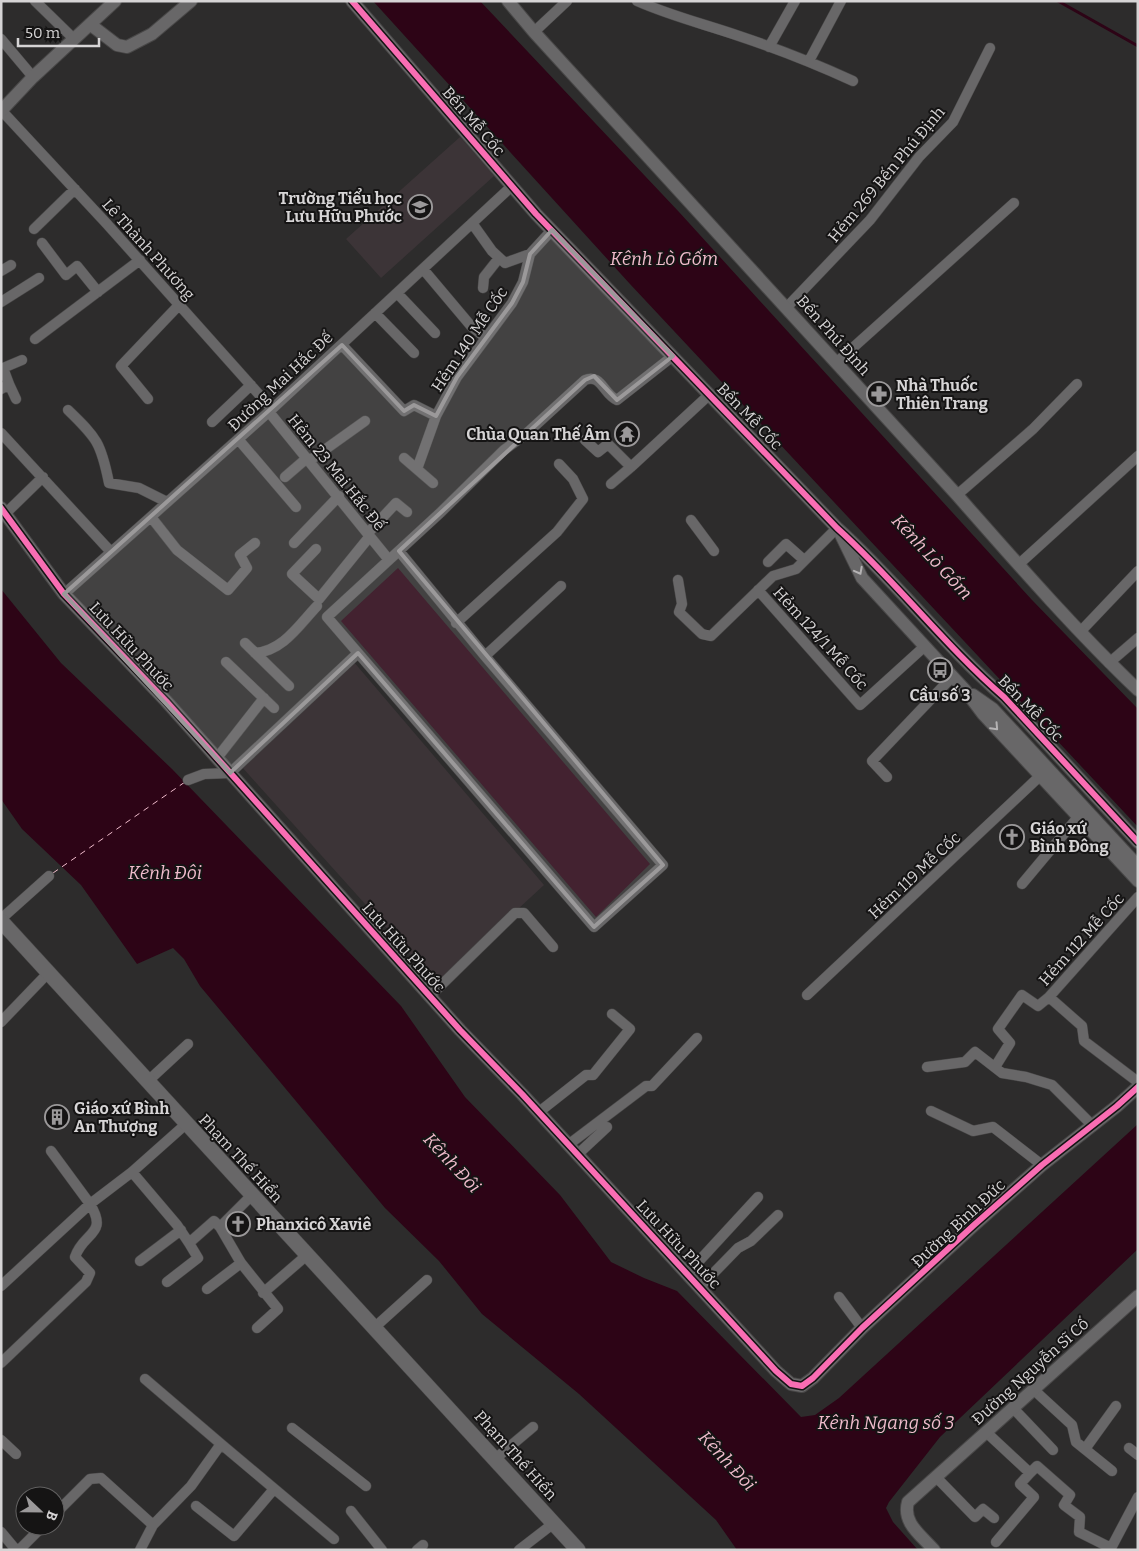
<svg xmlns="http://www.w3.org/2000/svg" width="1139" height="1551" font-family="Bitter,serif">
	<style>
		.built { fill: #3c3437 }
		.water { fill: #2d0416 }
		.lines { fill: none; stroke-linecap: round; stroke-linejoin: round }
		.stream { stroke: #2d0416; stroke-width: 3 }
		.ferry { stroke: #f0bccc; stroke-width: 1; stroke-dasharray: 6 5; stroke-linecap: butt }
		.minor-casing { stroke: #484747; stroke-width: 11 }
		.tertiary-casing { stroke: #484747; stroke-width: 14 }
		.secondary-casing { stroke: #484747; stroke-width: 16 }
		.minor { stroke: #686768; stroke-width: 10 }
		.tertiary { stroke: #686768; stroke-width: 12 }
		.secondary { stroke: #686768; stroke-width: 15 }
		.cycleway-casing { stroke: #151414; stroke-width: 9 }
		.cycleway { stroke: #f96db3; stroke-width: 6 }
		.oneway { stroke: #b5b3b4 }
		.marked { fill: #9b999a; fill-opacity: 0.2; stroke: #9b999a; stroke-width: 4; stroke-linejoin: round }
		.labels { text-anchor: middle; stroke-width: 4; stroke-linejoin: round; paint-order: stroke }
		.street-label { font-size: 16px; fill: #d6d4d5; stroke: #151414 }
		.poi-label { font-size: 16px; font-weight: bold; fill: #d6d4d5; stroke: #151414; text-anchor: start }
		.water-label { font-size: 18px; font-style: italic; fill: #f0bccc; stroke: #151414 }
	</style>
	<rect width="100%" height="100%" fill="#2d2c2c"/>
	<path class="built" d="M460 137 494 176 381 278 346 239Z
		M353 661 544 885 437 984 241 766Z"/>
	<path class="water" d="M373 1H480L679 212 1032 600 1138 709V827L630 284Z
		M398 568 650 864 596 917 341 621Z
		M1 589 61 663 172 769 401 1006 465 1097 560 1195 611 1262 644 1278 677 1291 801 1417 815 1415 839 1398 1138 1124V1249L940 1437 889 1502 886 1508 893 1522 918 1550H737L716 1520 579 1394 482 1314 439 1261 385 1208 200 986 184 959 173 948 137 964 81 885 22 829 1 799Z"/>
	<g class="lines">
		<path class="stream" d="M1058 1 1138 46"/>
		<path class="ferry" d="M53 873 185 782"/>
		<defs>
			<path id="minor" d="M35 1 74 39
				M637 1C671 16 704 24 739 36 778 49 816 64 853 81
				M534 32 567 1
				M1 39 33 77
				M769 47 795 1
				M809 61 841 1
				M1 110 107 224 272 409
				M472 223 492 251 505 263 530 254
				M34 229 75 189
				M42 243 66 275 77 266 98 292
				M423 269 471 326 486 338
				M1 271 11 265
				M483 288 484 277 499 258
				M397 293 435 333
				M1 302 39 278
				M787 307 870 220 919 157 953 122 990 48
				M375 313 414 353
				M35 339 140 260
				M342 345 404 411 414 405 436 416
				M837 362 1014 203
				M9 384 16 399
				M1 389 9 384 3 368 22 360
				M148 399 121 366 179 305
				M68 410C97 438 101 443 109 483L139 488 167 502
				M269 412 389 560
				M212 422 251 385
				M1 433 111 552
				M238 439 296 507
				M585 440 598 452 608 444 631 467 710 394
				M404 458 433 483
				M309 461 365 421
				M417 469 436 416 457 377 512 303 523 282 530 254 552 230
				M285 477 307 458
				M611 484 631 467
				M957 495 1033 429 1077 384
				M5 514 43 477
				M151 517 177 550 228 590 247 568 240 555 255 543
				M691 520 714 551
				M368 533 396 503 407 512
				M294 543 339 496
				M316 549 292 574 319 599 370 536
				M399 551 485 656
				M768 562 786 544 804 560
				M1018 565 1138 456
				M678 580 682 604 679 612 702 634 711 636 773 576 796 569 837 528
				M758 590 860 705 925 646
				M64 594 272 409 512 186
				M456 623 557 532 583 499 573 479 559 464
				M1081 631 1138 571
				M245 643 289 686
				M255 653C283 651 299 625 317 606
				M358 653 327 617 440 513 504 450 526 434 585 380C601 373 604 395 617 400L673 356
				M226 662 274 708
				M1109 663 1138 638
				M217 758 264 698
				M887 777 872 761 953 676
				M188 780 204 774 230 773 358 653 594 927 663 865 485 656 561 586
				M1022 884 1078 817
				M1 919 49 876
				M807 995 1040 776
				M430 996 515 913H524L553 947
				M1049 997 1082 1026 1084 1041 1138 1082
				M1 1022 49 972
				M927 1067 965 1062 975 1052 1002 1073 1026 1077 1052 1085 1093 1126
				M995 1067 1010 1043 998 1029 1022 995 1038 1006 1049 997 1138 897
				M148 1081 188 1044
				M931 1111 973 1131 993 1127 1042 1165
				M539 1112 586 1075H593L630 1029 612 1014
				M568 1145 646 1086H652L697 1038
				M51 1151 90 1204 132 1172 186 1124
				M577 1155 607 1127
				M132 1172 177 1225 189 1243 214 1221 220 1227 241 1263 278 1309 257 1328
				M220 1227 252 1195
				M140 1261 181 1230
				M688 1273 758 1197
				M167 1282 198 1258 189 1243
				M1 1286 90 1204C109 1235 83 1232 75 1257L90 1273 86 1282 1 1363
				M700 1287 738 1248 751 1241 778 1215
				M207 1289 241 1263
				M263 1293 307 1255
				M839 1297 862 1328
				M375 1327 427 1280
				M145 1379 221 1444
				M1034 1390 1072 1425 1076 1442 1112 1471
				M1013 1408 1053 1450
				M292 1428 366 1486
				M986 1432 1030 1473 1037 1466 1070 1495 1064 1505 1080 1517 1079 1532 1111 1548
				M1 1440 16 1454
				M1129 1448 1138 1455
				M1085 1449 1116 1406
				M495 1459 533 1427
				M936 1477 975 1517 983 1509 994 1518
				M196 1506 234 1536 274 1489
				M351 1511 382 1550
				M55 1514 90 1479 101 1478 153 1525
				M1 1532 16 1550
				M996 1542 1034 1497 1020 1484 1030 1473
				M19 1550 43 1526
				M140 1550 153 1525 191 1486 221 1444 334 1539
				M417 1550 423 1545
				M519 1550 554 1523
				M1110 1550 1138 1497"/>
			<path id="tertiary" d="M352 1 536 214 837 528C896 581 944 645 1004 697L1138 842
				M508 1 534 32 957 495C1015 561 1074 629 1138 690
				M91 25 117 45 127 47 152 34 191 1
				M1 111 33 77 115 1
				M1 508 64 594 166 701 460 1030 522 1094 776 1371 791 1384 802 1386 813 1378 862 1328 974 1225 1042 1165 1117 1106 1138 1087
				M841 535 862 578 965 690 983 714 1138 881
				M973 695 993 709 1138 866
				M934 1550C921 1535 902 1523 908 1502L1138 1296"/>
			<path id="secondary" d="M1 921 578 1550"/>
		</defs>
		<use href="#minor" class="minor-casing"/>
		<use href="#tertiary" class="tertiary-casing"/>
		<use href="#secondary" class="secondary-casing"/>
		<use href="#minor" class="minor"/>
		<use href="#tertiary" class="tertiary"/>
		<use href="#secondary" class="secondary"/>
		<defs>
			<path id="cycleway" d="M352 1 536 214 837 528C896 581 944 645 1004 697L1138 842
				M1 508 64 594 166 701 460 1030 522 1094 776 1371 791 1384 802 1386 813 1378 862 1328 974 1225 1042 1165 1117 1106 1138 1087"/>
		</defs>
		<use href="#cycleway" class="cycleway-casing"/>
		<use href="#cycleway" class="cycleway"/>
	</g>
	<defs><path id="oneway-chevron" d="M-2-3.5L2.5 0L-2 3.5" fill="none" stroke-width="1.6" stroke-linecap="round" stroke-linejoin="round" transform="scale(1.25)"/></defs>
	<g class="oneway">
		<use href="#oneway-chevron" transform="translate(859 571) rotate(62)"/>
		<use href="#oneway-chevron" transform="translate(995 727) rotate(47)"/>
	</g>
	<path class="marked" d="M552 230 673 356 617 400 594 376 585 380 399 551 663 865 594 927 358 653 230 773 64 594 342 345 404 411 414 405 436 416 457 377 512 303 523 282 530 254Z"/>
	<defs>
		<symbol id="school-ring" viewBox="-11 -11 22 22"><circle r="9.5" fill="#151414" stroke="#9b999a" stroke-width="1.5"/><path d="M0-5L7-2L0 1L-7-2ZM-4 1L0 2.5L4 1V4Q0 6-4 4Z" fill="#9b999a"/></symbol>
		<symbol id="pharmacy-ring" viewBox="-11 -11 22 22"><circle r="9.5" fill="#151414" stroke="#9b999a" stroke-width="1.5"/><path d="M-2-6h4v4h4v4h-4v4h-4v-4h-4v-4h4Z" fill="#9b999a"/></symbol>
		<symbol id="temple-ring" viewBox="-11 -11 22 22"><circle r="9.5" fill="#151414" stroke="#9b999a" stroke-width="1.5"/><path d="M0-6L5-2H3V0L6.5 2.5H4V6H1.5V3h-3V6H-4V2.5H-6.5L-3 0V-2H-5Z" fill="#9b999a"/></symbol>
		<symbol id="bus-ring" viewBox="-11 -11 22 22"><circle r="9.5" fill="#151414" stroke="#9b999a" stroke-width="1.5"/><path d="M-5-6H5V4H4V6H2V4H-2V6H-4V4H-5ZM-3.5-4V0h7V-4ZM-3.5 1.2v1.5H-2V1.2ZM2 1.2v1.5H3.5V1.2Z" fill="#9b999a"/></symbol>
		<symbol id="church-ring" viewBox="-11 -11 22 22"><circle r="9.5" fill="#151414" stroke="#9b999a" stroke-width="1.5"/><path d="M-1.2-6h2.4v3.5h3.3v2.4h-3.3V6h-2.4V-.1h-3.3v-2.4h3.3Z" fill="#9b999a"/></symbol>
		<symbol id="building-ring" viewBox="-11 -11 22 22"><circle r="9.5" fill="#151414" stroke="#9b999a" stroke-width="1.5"/><path d="M-4-6H4V6H1V3H-1V6H-4ZM-2.5-4.3h1.7v1.8h-1.7ZM.8-4.3h1.7v1.8H.8ZM-2.5-1h1.7V.8h-1.7ZM.8-1h1.7V.8H.8Z" fill="#9b999a"/></symbol>
	</defs>
	<g fill-rule="evenodd">
		<use href="#school-ring" x="406" y="193" width="28" height="28"/>
		<use href="#pharmacy-ring" x="865" y="380" width="28" height="28"/>
		<use href="#temple-ring" x="613" y="420" width="28" height="28"/>
		<use href="#bus-ring" x="926" y="656" width="28" height="28"/>
		<use href="#church-ring" x="998" y="823" width="28" height="28"/>
		<use href="#building-ring" x="43" y="1103" width="28" height="28"/>
		<use href="#church-ring" x="224" y="1210" width="28" height="28"/>
	</g>
	<g class="labels">
		<g class="street-label">
			<text transform="translate(474 121) rotate(49)" y="6">Bến Mễ Cốc</text>
			<text transform="translate(886 174) rotate(-50)" y="6">Hẻm 269 Bến Phú Định</text>
			<text transform="translate(149 249) rotate(48)" y="6">Lê Thành Phương</text>
			<text transform="translate(834 335) rotate(48)" y="6">Bến Phú Định</text>
			<text transform="translate(469 339) rotate(-56)" y="6">Hẻm 140 Mễ Cốc</text>
			<text transform="translate(280 381) rotate(-43)" y="6">Đường Mai Hắc Đế</text>
			<text transform="translate(750 416) rotate(46)" y="6">Bến Mễ Cốc</text>
			<text transform="translate(337 472) rotate(51)" y="6">Hẻm 23 Mai Hắc Đế</text>
			<text transform="translate(821 638) rotate(48)" y="6">Hẻm 124/1 Mễ Cốc</text>
			<text transform="translate(132 646) rotate(47)" y="6">Lưu Hữu Phước</text>
			<text transform="translate(1031 708) rotate(46)" y="6">Bến Mễ Cốc</text>
			<text transform="translate(914 875) rotate(-43)" y="6">Hẻm 119 Mễ Cốc</text>
			<text transform="translate(1081 939) rotate(-48)" y="6">Hẻm 112 Mễ Cốc</text>
			<text transform="translate(404 947) rotate(48)" y="6">Lưu Hữu Phước</text>
			<text transform="translate(241 1158) rotate(47)" y="6">Phạm Thế Hiển</text>
			<text transform="translate(958 1223) rotate(-43)" y="6">Đường Bình Đức</text>
			<text transform="translate(679 1244) rotate(47)" y="6">Lưu Hữu Phước</text>
			<text transform="translate(1030 1371) rotate(-42)" y="6">Đường Nguyễn Sĩ Cố</text>
			<text transform="translate(516 1455) rotate(48)" y="6">Phạm Thế Hiển</text>
		</g>
		<g class="poi-label">
			<text x="402" y="204" text-anchor="end">Trường Tiểu học<tspan x="402" dy="18">Lưu Hữu Phước</tspan></text>
			<text x="896" y="391">Nhà Thuốc<tspan x="896" dy="18">Thiên Trang</tspan></text>
			<text x="610" y="440" text-anchor="end">Chùa Quan Thế Âm</text>
			<text x="940" y="701" text-anchor="middle">Cầu số 3</text>
			<text x="1030" y="834">Giáo xứ<tspan x="1030" dy="18">Bình Đông</tspan></text>
			<text x="74" y="1114">Giáo xứ Bình<tspan x="74" dy="18">An Thượng</tspan></text>
			<text x="256" y="1230">Phanxicô Xaviê</text>
		</g>
		<g class="water-label">
			<text x="664" y="265">Kênh Lò Gốm</text>
			<text transform="translate(932 557) rotate(47)" y="6">Kênh Lò Gốm</text>
			<text x="165" y="879">Kênh Đôi</text>
			<text transform="translate(452 1163) rotate(47)" y="6">Kênh Đôi</text>
			<text x="886" y="1429">Kênh Ngang số 3</text>
			<text transform="translate(727 1461) rotate(47)" y="6">Kênh Đôi</text>
		</g>
	</g>
	<rect width="1139" height="1551" fill="none" stroke="#d6d4d5" stroke-width="5"/>
	<g transform="translate(40 1511) rotate(112)"><circle r="24" fill="#151414" stroke="#626161"/>
	<path d="M0-4L9 19L0 12L-9 19Z" fill="#9b999a"/>
	<text y="-8" font-size="14" font-weight="bold" text-anchor="middle" fill="#d6d4d5">B</text>
	</g>
	<path d="M18 38v8h81v-8" fill="none" stroke="#d6d4d5" stroke-width="2.5"/>
	<text x="25" y="38" font-size="15" fill="#d6d4d5" stroke="#151414" stroke-width="4" paint-order="stroke">50 m</text>
</svg>
